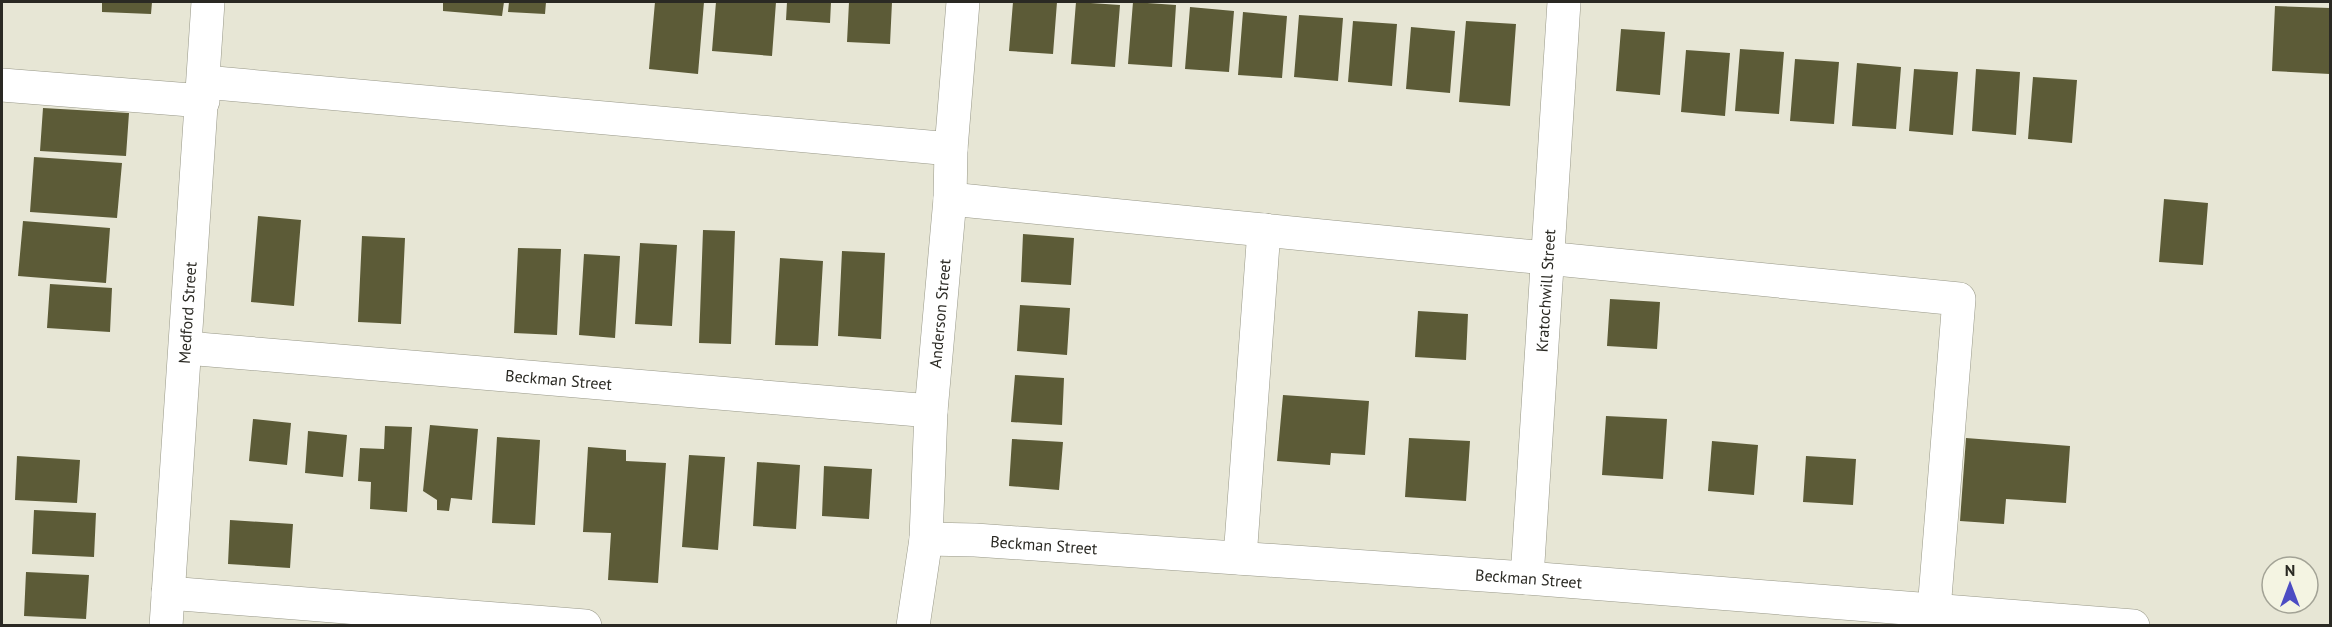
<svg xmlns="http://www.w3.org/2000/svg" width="2332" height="627" font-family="'PT Sans',sans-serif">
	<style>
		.building { fill: #5c5b37 }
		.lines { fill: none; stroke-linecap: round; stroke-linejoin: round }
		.minor-casing { stroke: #989888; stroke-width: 34 }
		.minor { stroke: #fff; stroke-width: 33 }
		.labels { text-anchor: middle; stroke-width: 6; stroke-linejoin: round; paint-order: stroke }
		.street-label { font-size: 16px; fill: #2a2923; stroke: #f4f4e2 }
	</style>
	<rect width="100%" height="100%" fill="#e7e6d5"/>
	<path class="building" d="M102 2H152L151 14 102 12Z
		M443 2H504L502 16 443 11Z
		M509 2H546L545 14 508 12Z
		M655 2H704L698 74 649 69Z
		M716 2H776L772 56 712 51Z
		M787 2H831L830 23 786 20Z
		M849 2H892L890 44 847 42Z
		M1013 2H1057L1053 54 1009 51Z
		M1076 2 1120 5 1115 67 1071 64Z
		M1133 2 1176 5 1172 67 1128 64Z
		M2275 6 2330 8V74L2272 71Z
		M1190 7 1234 11 1229 72 1185 69Z
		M1243 12 1287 16 1282 78 1238 75Z
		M1299 15 1343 18 1338 81 1294 77Z
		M1353 21 1397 24 1392 86 1348 82Z
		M1466 21 1516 24 1510 106 1459 102Z
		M1411 27 1455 31 1450 93 1406 89Z
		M1621 29 1665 32 1660 95 1616 91Z
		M1740 49 1784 52 1779 114 1735 111Z
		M1686 50 1730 53 1725 116 1681 112Z
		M1795 59 1839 62 1834 124 1790 121Z
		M1857 63 1901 67 1896 129 1852 126Z
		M1914 69 1958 72 1953 135 1909 131Z
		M1976 69 2020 72 2016 135 1972 131Z
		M2033 77 2077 80 2072 143 2028 139Z
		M43 108 129 113 126 156 40 151Z
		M34 157 122 163 117 218 30 212Z
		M2164 199 2208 203 2203 265 2159 262Z
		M258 216 301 220 294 306 251 302Z
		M23 221 110 228 106 283 18 276Z
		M703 230 735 231 731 344 699 343Z
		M1023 234 1074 238 1071 285 1021 282Z
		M362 236 405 238 401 324 358 322Z
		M640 243 677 245 672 326 635 324Z
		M518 248 561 249 557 335 514 333Z
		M842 251 885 253 881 339 838 336Z
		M584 254 620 256 615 338 579 335Z
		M780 258 823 261 818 346 775 345Z
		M50 284 112 288 110 332 47 328Z
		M1610 299 1660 302 1657 349 1607 346Z
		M1020 305 1070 308 1067 355 1017 351Z
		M1418 311 1468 314 1466 360 1415 357Z
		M1015 375 1064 378 1062 425 1011 422Z
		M1283 395 1369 401 1365 455 1331 453 1330 465 1277 461Z
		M1606 416 1667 419 1663 479 1602 475Z
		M253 419 291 423 287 465 249 461Z
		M430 425 478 429 472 500 451 498 449 511 437 510V500L423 491Z
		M385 426 412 427 407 512 370 509 371 482 358 481 360 448 384 449Z
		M308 431 347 435 343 477 305 473Z
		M497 437 540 440 535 525 492 523Z
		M1409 438 1470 441 1466 501 1405 497Z
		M1966 438 2070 446 2066 503 2006 499 2004 524 1960 521Z
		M1012 439 1063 442 1059 490 1009 486Z
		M1712 441 1758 445 1754 495 1708 491Z
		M588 447 626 450V461L666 463 658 583 608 580 611 533 583 532Z
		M689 455 725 457 718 550 682 547Z
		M17 456 80 460 77 503 15 500Z
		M1806 456 1856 459 1853 505 1803 502Z
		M757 462 800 465 796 529 753 526Z
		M824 466 872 469 869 519 822 516Z
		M34 510 96 513 94 557 32 554Z
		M230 520 293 524 290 568 228 564Z
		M26 572 89 575 86 619 24 616Z"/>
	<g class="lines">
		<defs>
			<g id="minor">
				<path d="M204 82 951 149"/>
				<path d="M2 85 203 101"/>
				<path d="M950 199 1959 299 1934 610"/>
				<path id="s1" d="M186 348 931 411"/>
				<path id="s2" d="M926 539 975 540 1527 578 2133 626"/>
				<path d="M1240 558 1264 230"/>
				<path id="s3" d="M1527 578 1564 2"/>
				<path d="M168 593 585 626"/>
				<path id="s4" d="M166 626 208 2"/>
				<path id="s5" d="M913 626 926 539 931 411 950 199 951 149 963 2"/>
			</g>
		</defs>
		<use href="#minor" class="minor-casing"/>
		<use href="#minor" class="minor"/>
	</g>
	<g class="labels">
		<g class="street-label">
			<text dy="6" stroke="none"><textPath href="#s3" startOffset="288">Kratochwill Street</textPath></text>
			<text dy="6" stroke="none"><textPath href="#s4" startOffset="314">Medford Street</textPath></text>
			<text dy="6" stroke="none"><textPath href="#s5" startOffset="314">Anderson Street</textPath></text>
			<text dy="6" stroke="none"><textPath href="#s1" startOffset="374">Beckman Street</textPath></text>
			<text dy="6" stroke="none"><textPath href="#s2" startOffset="118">Beckman Street</textPath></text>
			<text dy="6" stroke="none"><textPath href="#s2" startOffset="604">Beckman Street</textPath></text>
		</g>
	</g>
	<rect width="2332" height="627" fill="none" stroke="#2a2923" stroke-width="6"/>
	<g transform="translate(2290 585)"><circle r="28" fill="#f4f4e2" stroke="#a3a396" stroke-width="1.5"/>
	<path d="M0-4.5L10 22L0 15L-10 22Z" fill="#4c4cc3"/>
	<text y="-9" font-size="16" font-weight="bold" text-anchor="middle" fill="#2a2923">N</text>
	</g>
</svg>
